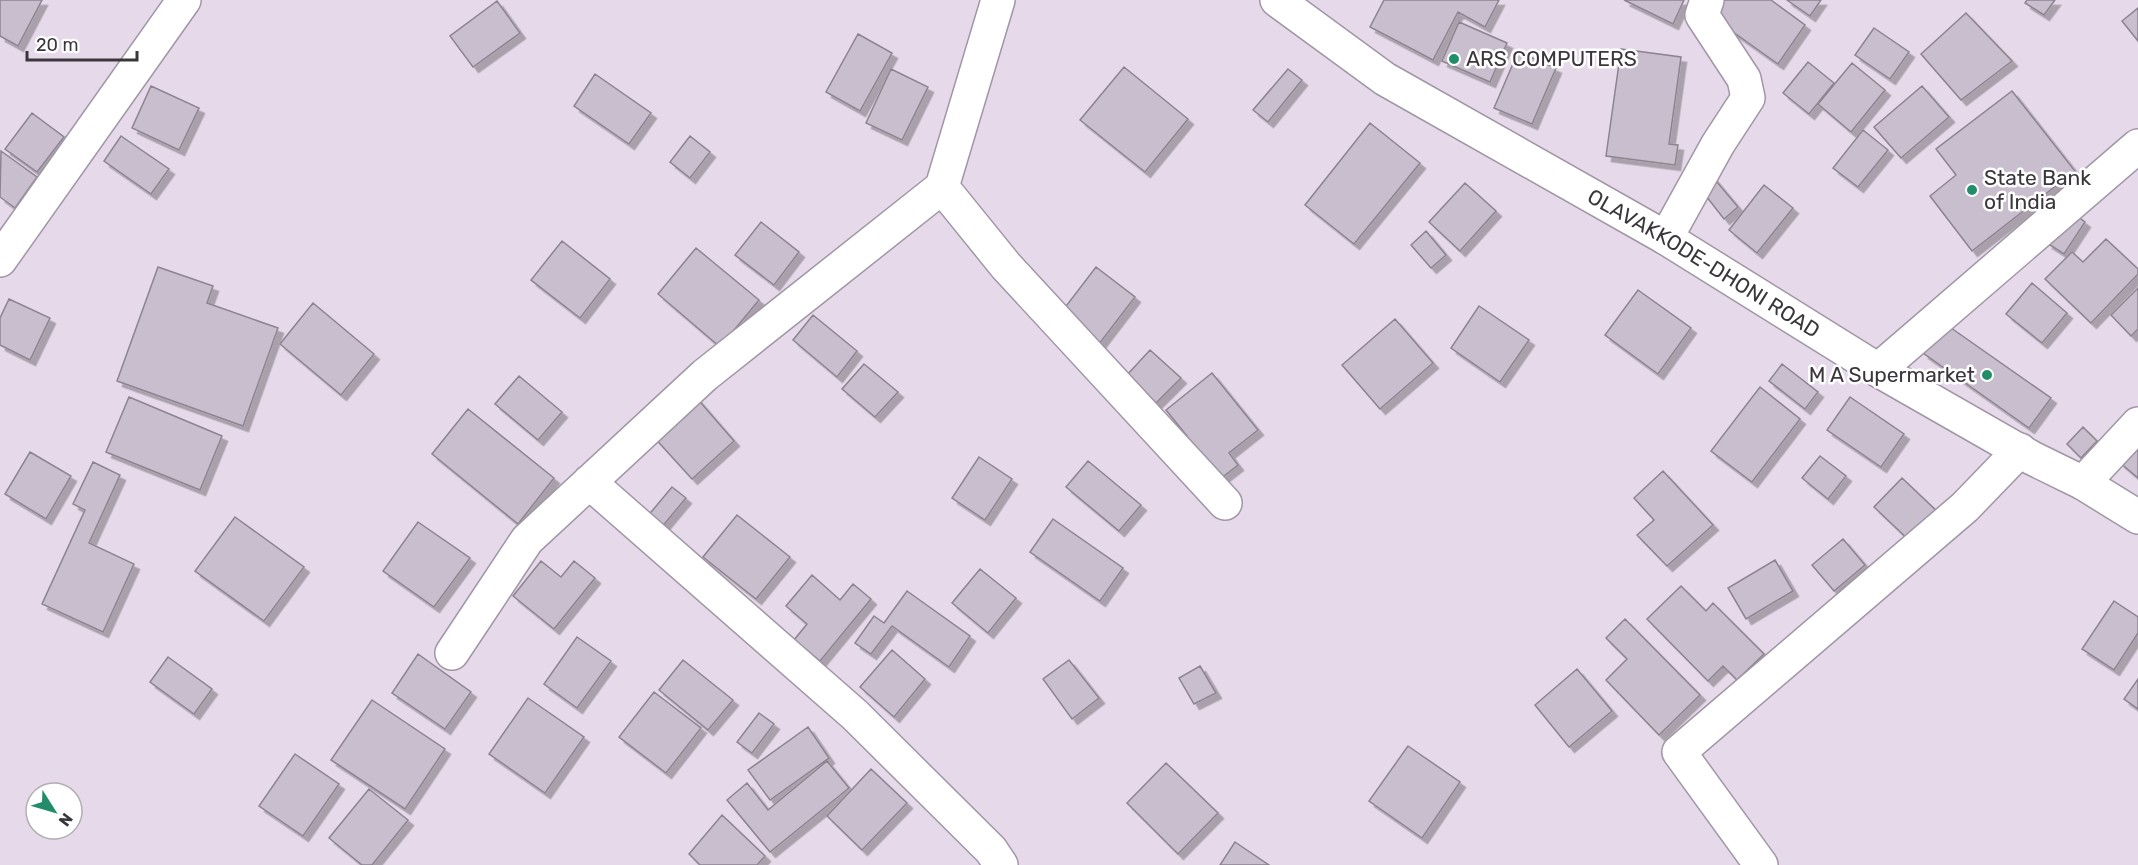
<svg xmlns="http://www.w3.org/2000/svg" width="2138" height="865" font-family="Rubik,sans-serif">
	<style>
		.building { fill: #c9becd; stroke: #8d8391; stroke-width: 1.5; filter: url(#shadow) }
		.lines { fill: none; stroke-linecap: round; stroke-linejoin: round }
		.minor-casing { stroke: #a196a5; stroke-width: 36 }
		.secondary-casing { stroke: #a196a5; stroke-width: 36 }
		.minor { stroke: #fff; stroke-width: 33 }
		.secondary { stroke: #fff; stroke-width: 33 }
		.poi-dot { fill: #218d6b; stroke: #fff; stroke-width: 2 }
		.labels { text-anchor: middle; stroke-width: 5; stroke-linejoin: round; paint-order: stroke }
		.poi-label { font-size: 21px; fill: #3a363c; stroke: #fff; text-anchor: start }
		.street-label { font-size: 21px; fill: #3a363c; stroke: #fff }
	</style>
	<defs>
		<filter id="shadow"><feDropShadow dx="5.5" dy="5.5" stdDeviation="0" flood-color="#0004"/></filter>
	</defs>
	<rect width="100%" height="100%" fill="#e6daea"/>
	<path class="building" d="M0 0H42L18 46 0 36Z
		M1384 0H1499L1485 27 1458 12 1433 60 1370 27Z
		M1624 0H1684L1673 24Z
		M1724 0H1771L1805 25 1778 64 1712 17Z
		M1787 0H1821L1810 16Z
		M2027 0H2055L2044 15 2025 3Z
		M497 1 520 33 473 67 450 36Z
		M2138 8V41L2122 21Z
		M1966 13 2012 61 1961 100 1921 54Z
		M1459 22 1507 43 1490 82 1442 61Z
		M1874 28 1909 52 1890 79 1855 55Z
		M858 34 892 53 860 111 826 92Z
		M1621 49 1681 57 1669 144 1678 145 1675 165 1606 156Z
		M1518 52 1556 68 1532 124 1494 108Z
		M1808 62 1834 83 1809 114 1783 93Z
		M1852 63 1885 90 1851 132 1818 104Z
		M1124 67 1188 119 1145 172 1080 120Z
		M891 69 928 87 902 140 866 123Z
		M1288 69 1302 80 1268 122 1253 110Z
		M595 74 651 113 629 144 574 106Z
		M151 86 199 108 179 150 132 128Z
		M1922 86 1949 117 1901 158 1874 127Z
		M2012 91 2075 171 1972 251 1930 196 1956 175 1936 149Z
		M32 113 64 137 37 172 5 149Z
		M1370 123 1420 163 1354 244 1305 205Z
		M1863 130 1888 150 1858 187 1833 168Z
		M121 136 169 169 151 194 104 161Z
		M690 136 710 152 690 178 670 162Z
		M1 151 37 177 15 208 0 197Z
		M1712 176 1738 207 1724 219 1699 187Z
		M1465 183 1496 211 1460 251 1429 222Z
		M1764 185 1793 208 1757 253 1729 230Z
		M2069 210 2085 222 2064 254 2047 243Z
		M761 222 799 252 774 285 735 255Z
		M1426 231 1446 255 1431 268 1411 245Z
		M2106 239 2138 269V274L2091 323 2045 279 2072 252 2083 262Z
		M562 241 610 279 580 318 531 280Z
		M696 248 759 300 720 347 658 294Z
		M158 267 213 286 207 303 278 328 243 426 117 381Z
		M1096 267 1135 297 1099 344 1060 314Z
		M2032 283 2067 313 2042 343 2006 314Z
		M2138 288V329L2131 336 2111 315Z
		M1638 290 1691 328 1658 374 1605 335Z
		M9 299 50 318 30 360 0 345V318Z
		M313 303 374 354 341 395 280 344Z
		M1479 306 1529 340 1500 382 1451 348Z
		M813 315 857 351 837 377 793 340Z
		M1395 319 1433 363 1380 409 1342 365Z
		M1944 323 2051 398 2029 428 1923 353Z
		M1150 350 1181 378 1156 403 1127 375Z
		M864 364 898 392 875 417 842 389Z
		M1782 364 1818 392 1805 409 1769 381Z
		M1212 373 1258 430 1229 453 1238 465 1215 483 1181 442 1187 436 1166 410Z
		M519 376 562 412 538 440 495 404Z
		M1760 387 1800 419 1752 482 1711 451Z
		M695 396 734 441 692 479 652 435Z
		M129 397 222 436 200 490 106 452Z
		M1850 397 1904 434 1881 467 1827 430Z
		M468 409 554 478 518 524 432 454Z
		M2083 427 2097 441 2081 458 2067 444Z
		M2138 438V478L2119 462Z
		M30 452 71 476 46 519 5 494Z
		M1820 456 1846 476 1828 499 1802 478Z
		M979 457 1012 479 985 520 952 498Z
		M1088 461 1141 505 1119 531 1066 487Z
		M93 462 120 475 89 543 134 564 103 632 42 604 85 510 73 504Z
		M1663 471 1713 525 1667 566 1637 535 1654 520 1634 498Z
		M1902 478 1941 515 1914 545 1874 507Z
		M672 487 686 498 661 528 647 517Z
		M737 515 790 557 756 599 703 557Z
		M235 517 304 567 264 621 195 571Z
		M1053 519 1123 568 1100 601 1030 552Z
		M418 522 470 558 434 607 383 571Z
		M1843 539 1865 565 1834 591 1812 565Z
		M1775 560 1793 591 1746 619 1728 588Z
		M541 561 561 577 574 561 595 578 554 629 513 596Z
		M980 569 1016 598 988 633 952 603Z
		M812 575 840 600 853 584 871 599 820 661 794 640 807 624 786 606Z
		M1681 586 1706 611 1713 603 1764 654 1737 680 1723 666 1708 681 1647 619Z
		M907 591 970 636 949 667 892 626 871 654 855 643 874 616 884 623Z
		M2114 601 2138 617V633L2114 670 2082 649Z
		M1625 619 1700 695 1659 735 1606 680 1627 659 1606 638Z
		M577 637 611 661 577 708 544 684Z
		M892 650 925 679 894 717 860 687Z
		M418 654 471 692 445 729 392 693Z
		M168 657 212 689 194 714 150 682Z
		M683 660 733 700 708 730 659 690Z
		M1069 660 1099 698 1072 719 1043 679Z
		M1200 666 1216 693 1194 704 1179 678Z
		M1577 669 1612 711 1569 747 1535 705Z
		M2138 679V709L2124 699Z
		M654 692 701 728 666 773 619 737Z
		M528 698 584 737 545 793 489 754Z
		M372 700 445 749 405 809 331 760Z
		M759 713 774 724 752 753 737 742Z
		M808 727 829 758 770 800 748 770Z
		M1408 746 1460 782 1422 838 1369 801Z
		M295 754 339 784 303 836 259 806Z
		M827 761 849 788 770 852 727 800 747 783 768 810Z
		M1166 763 1218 813 1178 854 1127 803Z
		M871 769 907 803 862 850 827 816Z
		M369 789 408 820 372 865H362L329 838Z
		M722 815 765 856 757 865H700L689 854Z
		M1235 842 1269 865H1220Z"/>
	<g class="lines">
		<defs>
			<path id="minor" d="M942 187 1006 266 1225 503
				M1666 238 1718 144 1748 98 1744 79 1702 15 1707 0
				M0 260 184 0
				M1878 370 2138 146
				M589 482 855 715 991 850 1001 865
				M2083 483 2138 424
				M452 653 527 540 705 375 942 187 998 0
				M1761 865 1679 752 1965 507 2020 450"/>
			<g id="secondary">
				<path id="s1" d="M1277 0 1385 79 1666 238 1878 370 2032 458 2083 483 2138 517"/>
			</g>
		</defs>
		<use href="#minor" class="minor-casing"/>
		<use href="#secondary" class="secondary-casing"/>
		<use href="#minor" class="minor"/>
		<use href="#secondary" class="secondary"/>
	</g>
	<g class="poi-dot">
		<circle cx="1454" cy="59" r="6"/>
		<circle cx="1972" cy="190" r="6"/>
		<circle cx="1987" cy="375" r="6"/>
	</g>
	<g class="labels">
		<g class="poi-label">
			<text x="1466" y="66">ARS COMPUTERS</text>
			<text x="1984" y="185">State Bank<tspan x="1984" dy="24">of India</tspan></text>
			<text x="1975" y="382" text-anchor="end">M A Supermarket</text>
		</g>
		<g class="street-label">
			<text dy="7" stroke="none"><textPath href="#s1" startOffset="502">OLAVAKKODE-DHONI ROAD</textPath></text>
		</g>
	</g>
	<g transform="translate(54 811) rotate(127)"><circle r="28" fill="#ffffff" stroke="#b0afb1" stroke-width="1.5"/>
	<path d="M0-4.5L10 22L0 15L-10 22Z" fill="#218d6b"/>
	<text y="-9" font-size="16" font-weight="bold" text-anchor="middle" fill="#3a363c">N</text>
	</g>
	<path d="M27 51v9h110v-9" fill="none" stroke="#3a363c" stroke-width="3"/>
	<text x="36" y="51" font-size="18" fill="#3a363c" stroke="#ffffff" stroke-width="4.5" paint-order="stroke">20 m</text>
</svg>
